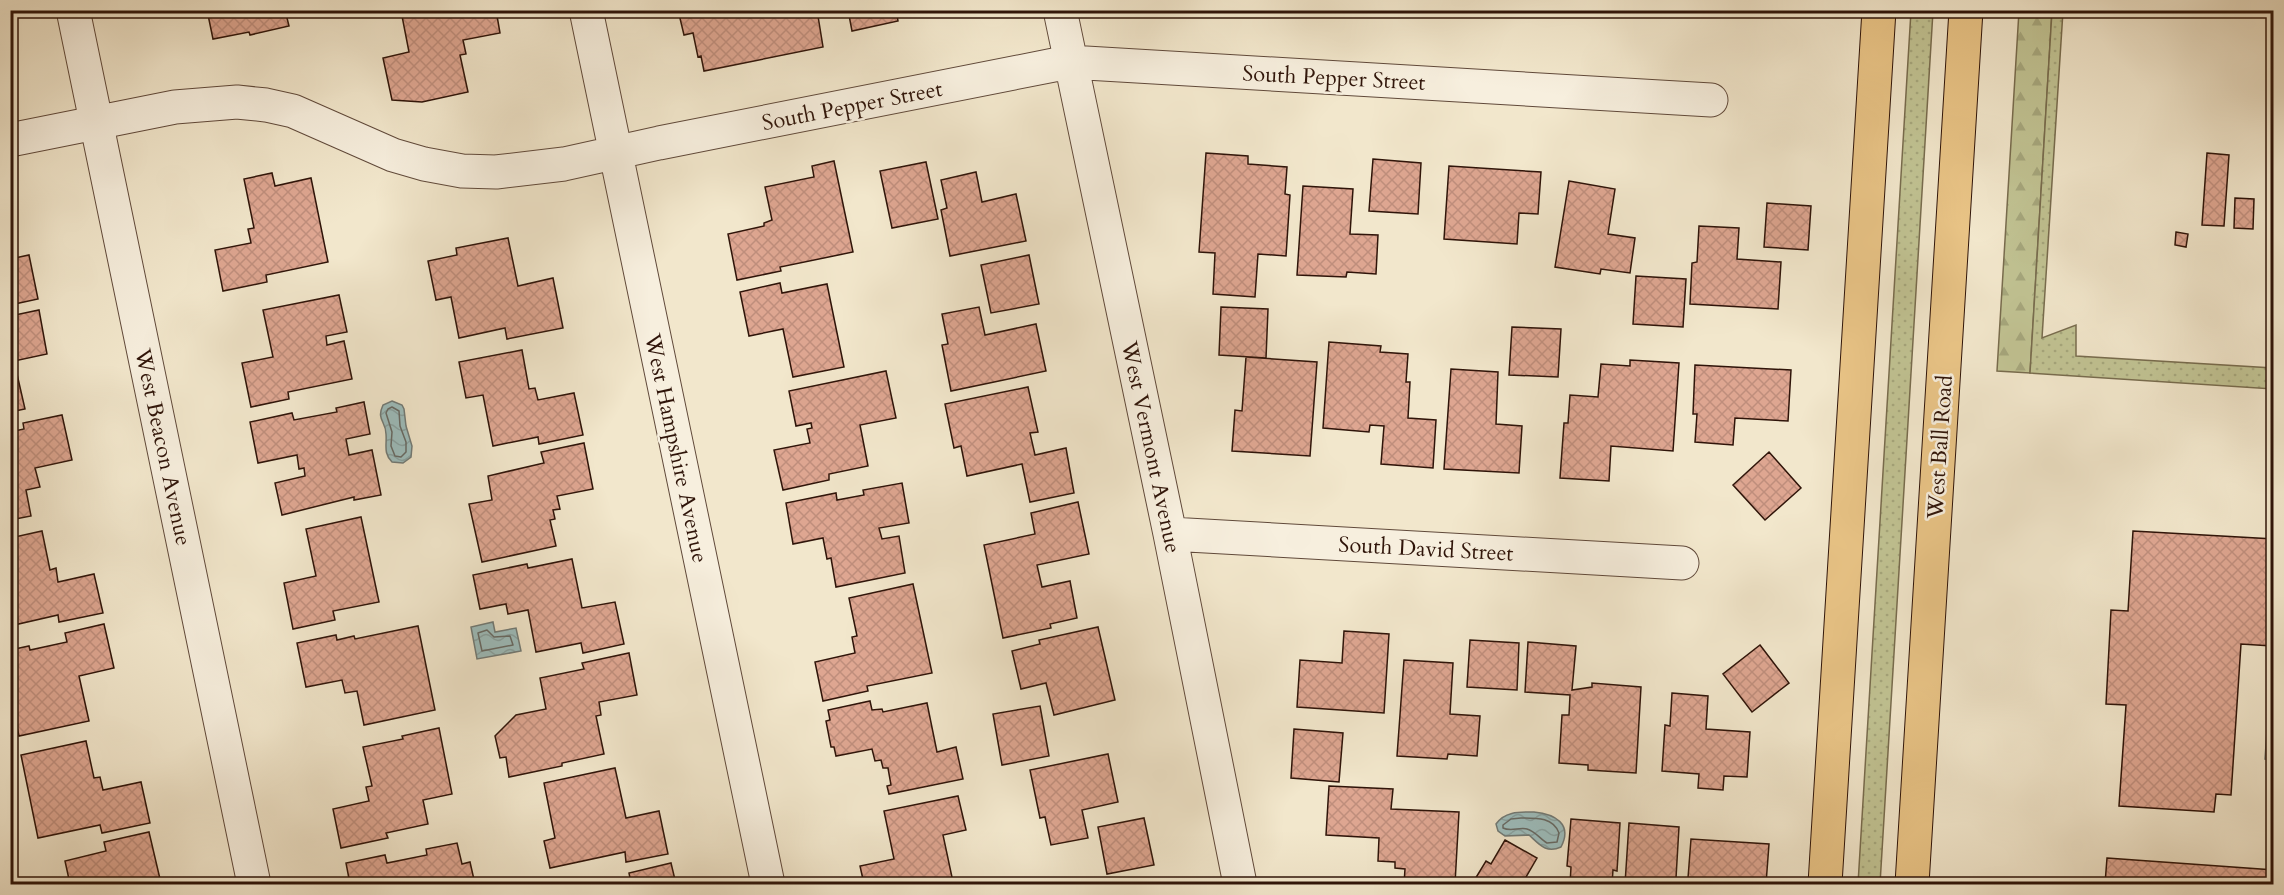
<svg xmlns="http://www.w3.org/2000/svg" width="2284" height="895" font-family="Cardo,serif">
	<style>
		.forest { fill: url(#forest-firs); stroke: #786c4e; stroke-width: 1.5 }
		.park { fill: url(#park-dots); stroke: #786c4e; stroke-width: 1.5 }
		.water { fill: url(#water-waves); stroke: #717a76; stroke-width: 1.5 }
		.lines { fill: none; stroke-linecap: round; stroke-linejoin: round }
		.shore { stroke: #666964; stroke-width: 1.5 }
		.building { fill: url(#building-cross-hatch); stroke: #2f1409; stroke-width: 1.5 }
		.minor-casing { stroke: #60493a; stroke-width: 35 }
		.major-casing { stroke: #2f1409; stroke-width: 35 }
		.minor { stroke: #f7efde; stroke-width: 33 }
		.major { stroke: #e9c486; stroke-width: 33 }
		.labels { text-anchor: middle; stroke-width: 5; stroke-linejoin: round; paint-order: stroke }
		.street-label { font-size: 22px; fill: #2f1409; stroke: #f7efde }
	</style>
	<defs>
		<pattern id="forest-firs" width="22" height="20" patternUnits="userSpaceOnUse" patternTransform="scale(1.5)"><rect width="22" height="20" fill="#c1c393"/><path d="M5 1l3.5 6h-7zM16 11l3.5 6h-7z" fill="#a6a77d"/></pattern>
		<pattern id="park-dots" width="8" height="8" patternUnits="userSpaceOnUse" patternTransform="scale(1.5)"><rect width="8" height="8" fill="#c1c393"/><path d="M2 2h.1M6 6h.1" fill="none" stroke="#a6a77d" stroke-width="1.8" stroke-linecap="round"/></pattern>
		<pattern id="water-waves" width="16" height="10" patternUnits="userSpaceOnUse" patternTransform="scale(1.5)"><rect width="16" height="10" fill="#9dbebe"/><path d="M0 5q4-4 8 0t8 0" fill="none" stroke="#88a2a2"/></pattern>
		<pattern id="building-cross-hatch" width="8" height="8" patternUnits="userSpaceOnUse" patternTransform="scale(1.5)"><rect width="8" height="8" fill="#dea691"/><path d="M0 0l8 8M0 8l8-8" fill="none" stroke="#bf8e7c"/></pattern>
	</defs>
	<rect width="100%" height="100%" fill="#f2e7cc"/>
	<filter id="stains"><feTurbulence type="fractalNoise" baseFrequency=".00333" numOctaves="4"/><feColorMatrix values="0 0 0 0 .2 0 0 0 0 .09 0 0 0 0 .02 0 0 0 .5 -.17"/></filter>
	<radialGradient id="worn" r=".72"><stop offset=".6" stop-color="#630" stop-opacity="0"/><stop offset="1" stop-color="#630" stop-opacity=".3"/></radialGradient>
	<path class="forest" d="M2019 11H2052L2030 373 1997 371Z"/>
	<path class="park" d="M1911 11H1933L1880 884H1858Z
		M2052 11H2063L2042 338 2076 325V356L2273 368V389L2030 373Z"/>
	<path class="water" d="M392 401 402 405 404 409 406 426 412 446 411 457 403 463 392 462C383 453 387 445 386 434 386 421 376 420 383 405Z
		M493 622 495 632 516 628 521 651 477 659 471 627Z
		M2270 686H2274L2273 760 2265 759Z
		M1534 812C1555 814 1573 824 1561 847 1546 854 1539 844 1529 835L1505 836 1498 831 1496 824C1505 811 1520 812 1534 812Z"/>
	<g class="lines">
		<path class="shore" d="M392 407 399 411 400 426 406 442V452L401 457 395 456 391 446 392 432 386 413 388 409Z
			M487 630 494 637 510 636 513 645 482 651 478 633Z
			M1521 818C1536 818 1553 817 1559 833L1557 842 1547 843C1540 839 1535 831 1527 829 1519 827 1511 832 1503 828V825L1511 819Z"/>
	</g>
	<path class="building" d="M207 10H285L289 26 250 35 249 32 213 39Z
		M429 10H496L500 33 463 40 466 54 460 55 468 92 422 102 392 100 383 58 409 52 402 16Z
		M678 10H768V14L775 13V10H817L823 47 704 71 701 56 698 57 693 33 684 35Z
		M848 10H896L898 21 852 31Z
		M1206 153 1248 156V164L1287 167 1285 194 1290 195 1286 256 1258 254 1255 297 1213 294 1215 253 1199 252Z
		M2207 153 2229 155 2224 226 2202 225Z
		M1373 159 1421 163 1418 214 1369 211Z
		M834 161 853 252 780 267 781 271 737 280 728 234 764 226V223L772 220 765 187 814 177 812 166Z
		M926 162 938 219 892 228 880 171Z
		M1449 166 1541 172 1538 214 1519 213 1517 244 1444 239Z
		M976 172 982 202 1016 194 1026 241 950 256 941 210 947 208 941 180Z
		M272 173 275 186 311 178 328 262 266 275 267 282 223 291 215 250 251 243 248 229 254 228 244 179Z
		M1569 181 1615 189 1608 234 1635 238 1630 273 1601 269 1600 274 1555 267Z
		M1303 186 1353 189 1350 234 1378 235 1376 274 1347 272 1346 277 1297 275Z
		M2235 198 2254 199 2253 229 2234 228Z
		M1767 203 1811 206 1808 250 1764 247Z
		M1699 226 1739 228 1737 259 1781 262 1778 309 1690 304 1692 263 1697 262Z
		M2176 232 2188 234 2186 247 2175 245Z
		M508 238 518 286 553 278 563 328 507 339 505 328 459 338 451 297 436 300 428 261 457 255 456 248Z
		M29 255 38 299 10 305V259Z
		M1029 255 1039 304 991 313 981 265Z
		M1636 276 1686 279 1683 327 1633 324Z
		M780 283 782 293 827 284 844 367 793 377 783 329 749 336 740 292Z
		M339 295 347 332 326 336 327 345 344 341 352 379 288 392 289 399 251 407 242 363 273 357 263 310Z
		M979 307 985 335 1036 324 1046 371 951 391 942 345 948 344 942 314Z
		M1221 307 1268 309 1266 358 1219 355Z
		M39 310 47 354 14 361 25 409 10 412V316Z
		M1512 327 1561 329 1558 377 1509 375Z
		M1329 342 1381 346 1380 352 1408 354 1406 382H1410L1408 418 1436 420 1433 468 1381 464 1384 426 1370 425 1369 432 1323 428Z
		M522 350 529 389 535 388 538 400 574 393 583 435 539 444 538 437 493 446 483 395 466 398 459 362Z
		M1246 357 1317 362 1310 456 1232 451 1235 410 1242 411Z
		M1630 360 1679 363 1673 451 1611 446 1609 481 1560 478 1564 423H1568L1570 395 1598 397 1601 364 1630 366Z
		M1695 365 1791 370 1788 421 1735 418 1733 445 1695 442 1697 414H1693Z
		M1451 369 1498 372 1496 424 1522 426 1519 473 1444 469Z
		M886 371 896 418 860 425 868 466 829 474V480L783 490 774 450 810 443 807 429 812 428 811 423 796 426 789 391Z
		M1028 387 1038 432 1030 433 1035 455 1066 448 1074 493 1030 502 1022 464 967 476 961 446 954 448 945 404Z
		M364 402 370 434 346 439 349 455 372 450 381 495 354 500V497L282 515 275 483 305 476 304 468 299 469 297 455 258 463 250 422 292 413 294 420 337 412 336 408Z
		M62 415 72 460 35 468 40 487 26 490 31 516 10 520V432L24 429 23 423Z
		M584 443 593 489 557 496 560 509 553 510 555 519 550 520 556 546 482 562 469 504 492 500 488 476 544 463 541 452Z
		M1769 452 1801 488 1765 520 1733 485Z
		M902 483 909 523 879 528 882 539 899 536 905 573 836 587 831 558 827 559 823 538 793 544 786 503 836 493 837 500 864 495 863 490Z
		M1078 502 1089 554 1037 565 1042 587 1070 581 1077 618 1050 624 1051 628 1003 638 984 545 1035 534 1031 513Z
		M361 517 379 602 333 611 335 620 293 629 284 583 316 576 306 529Z
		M42 531 50 570 56 568 58 582 94 574 103 613 59 622 58 615 14 625 10 611V538Z
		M2133 531 2274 539V654H2271L2272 646 2241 644 2231 795 2216 794 2214 812 2119 806 2126 705 2106 704 2111 610 2128 611Z
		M572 559 582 608 615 602 624 644 583 653 581 643 536 652 528 610 508 614 506 604 480 609 473 575 527 564 528 568Z
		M913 584 932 673 867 686 868 691 823 701 815 662 855 653 852 637 857 636 849 598Z
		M104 624 114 668 79 676 89 721 19 736 10 696V650L29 646 30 650 67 642 65 633Z
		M418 626 435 710 364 725 357 691 345 693 342 680 306 687 297 643 336 635 337 640 354 636 355 639Z
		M1098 627 1115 700 1054 715 1046 683 1021 689 1012 651 1040 644 1039 640Z
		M1344 631 1389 634 1384 713 1297 707 1300 660 1342 663Z
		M1470 640 1519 643 1517 690 1467 687Z
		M1528 642 1576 646 1572 690 1592 687V683L1641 687 1636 773 1588 770V765L1559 763 1562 715H1569L1570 695 1525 692Z
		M1760 645 1789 683 1752 712 1723 674Z
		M629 653 637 695 599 702 601 715 596 716 604 754 562 763V766L509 777 506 757 500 758 495 736 516 715 546 709 540 678 584 669 582 663Z
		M1404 660 1453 663 1450 714 1480 716 1477 756 1448 754 1447 759 1397 756Z
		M1672 693 1708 696 1706 729 1750 732 1747 777 1724 776 1723 790 1698 788 1699 774 1662 771 1665 725 1670 726Z
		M870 701 872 710 882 709 883 712 927 703 937 752 956 747 963 779 889 794 887 786 891 785 888 768H883L881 760 875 761 872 749 836 756 834 747H831L826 721 830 720 828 710Z
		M1040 706 1049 756 1002 765 993 714Z
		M439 728 452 794 423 800 428 824 386 833 388 838 341 848 333 809 369 801 366 787 372 786 363 747 403 739 402 736Z
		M1294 729 1343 733 1339 782 1291 778Z
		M86 741 94 778 100 777 103 790 141 782 150 823 102 833 100 825 38 838 21 755Z
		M1108 754 1118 802 1082 810 1088 838 1051 845 1045 817 1040 818 1030 770Z
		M615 768 626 818 659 811 668 854 626 862 625 852 550 868 544 841 555 838 544 783Z
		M1329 786 1393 789 1391 809 1459 812 1455 884H1404L1405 869 1395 868V862L1378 861 1379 838 1326 835Z
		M958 796 966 830 943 835 953 882 944 884H864L860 866 894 859 884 811Z
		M1144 818 1154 865 1107 874 1098 827Z
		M1571 819 1620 823 1617 871 1613 870 1612 884H1570L1571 867 1567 866Z
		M1629 823 1679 827 1676 878H1688L1691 839 1769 844 1766 884H1625Z
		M149 832 160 879 132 884H70L65 861 106 851 104 842Z
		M1505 840 1537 858 1522 884H1472L1486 861 1491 864Z
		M457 843 462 864 470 862 475 884H350L346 863 385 855 387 863 427 855 426 849Z
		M2107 858 2274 870V884H2105Z
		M671 863 676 884H600L630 878 629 873Z"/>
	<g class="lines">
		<defs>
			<path id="minor" d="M73 10 254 884
				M586 10 768 884
				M1060 10 1170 534 1240 884
				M10 140 175 107 237 102 266 105 293 111 393 155 424 164 462 171 496 172 564 164 659 143 1069 62 1711 100
				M1170 534 1682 563"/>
			<path id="major" d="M1825 884 1879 10
				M1912 884 1966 10"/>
		</defs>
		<use href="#minor" class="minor-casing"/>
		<use href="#major" class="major-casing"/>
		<use href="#minor" class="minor"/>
		<use href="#major" class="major"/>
	</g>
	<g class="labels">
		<g class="street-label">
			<text transform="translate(1334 77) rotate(3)" y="8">South Pepper Street</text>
			<text transform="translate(852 105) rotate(-11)" y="8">South Pepper Street</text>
			<text transform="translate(164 447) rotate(78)" y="8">West Beacon Avenue</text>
			<text transform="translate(1152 447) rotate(78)" y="8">West Vermont Avenue</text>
			<text transform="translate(1939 447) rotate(-86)" y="8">West Ball Road</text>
			<text transform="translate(677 448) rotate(78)" y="8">West Hampshire Avenue</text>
			<text transform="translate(1426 548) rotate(3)" y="8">South David Street</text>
		</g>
	</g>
	<rect width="2284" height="895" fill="none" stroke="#f2e7cc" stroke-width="36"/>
	<rect x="12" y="12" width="2260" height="871" fill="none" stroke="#2f1409" stroke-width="3"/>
	<rect x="18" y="18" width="2248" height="859" fill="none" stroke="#2f1409" stroke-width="1.5"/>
	<rect width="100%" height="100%" filter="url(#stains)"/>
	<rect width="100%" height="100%" fill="url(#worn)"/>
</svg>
